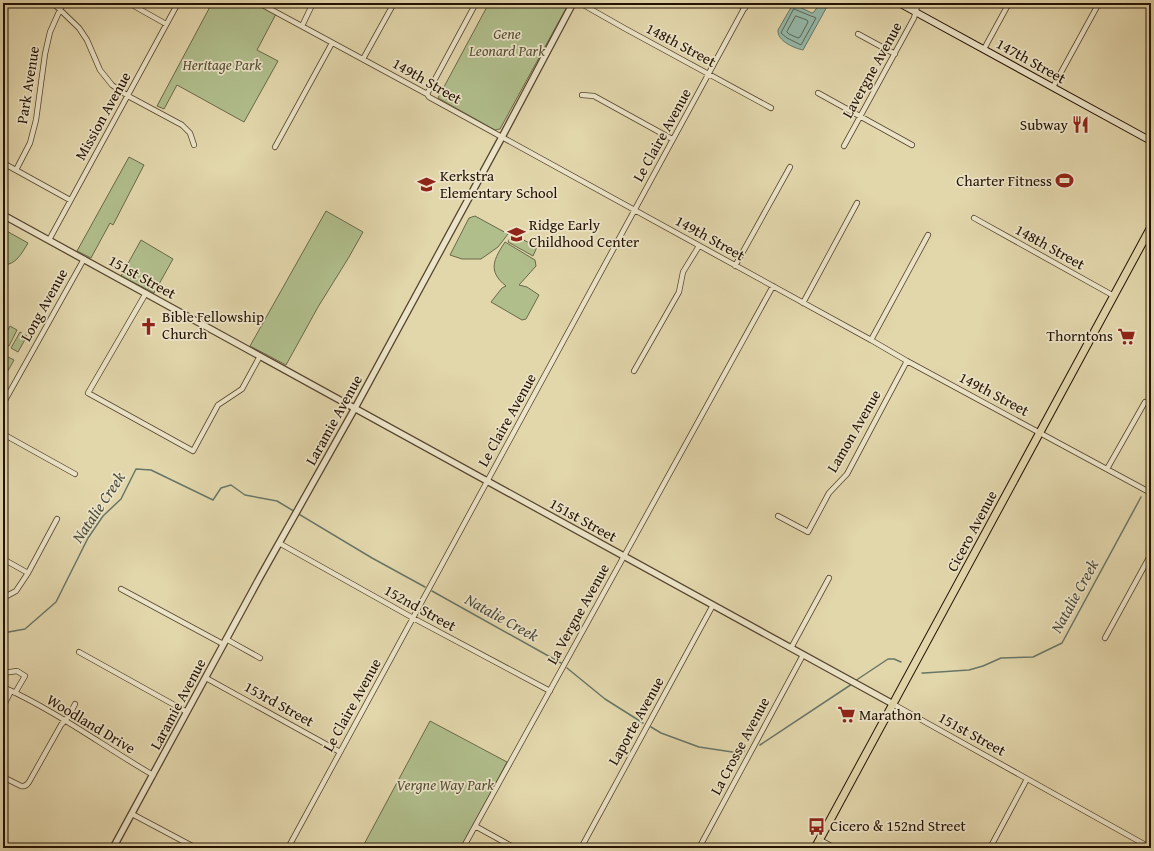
<svg xmlns="http://www.w3.org/2000/svg" width="1154" height="851" font-family="'Gentium Book Plus',serif">
	<style>
		.green { fill: #b0be8c; stroke: #6a6848 }
		.water { fill: #95b9a9; stroke: #687667 }
		.lines { fill: none; stroke-linecap: round; stroke-linejoin: round }
		.shore { stroke: #5c6656; stroke-width: 1 }
		.stream { stroke: #687667; stroke-width: 1.5 }
		.minor-casing { stroke: #54432d; stroke-width: 6 }
		.tertiary-casing { stroke: #54432d; stroke-width: 8 }
		.secondary-casing { stroke: #241203; stroke-width: 8 }
		.primary-casing { stroke: #241203; stroke-width: 9 }
		.minor { stroke: #ece4c8; stroke-width: 4.5 }
		.tertiary { stroke: #ece4c8; stroke-width: 5.5 }
		.secondary { stroke: #ece4c8; stroke-width: 6 }
		.primary { stroke: #e2d6ab; stroke-width: 7 }
		.labels { text-anchor: middle; stroke-width: 3.5; stroke-linejoin: round; paint-order: stroke }
		.park-label { font-size: 15px; font-style: italic; fill: #554e33; stroke: #ece4c8 }
		.street-label { font-size: 15px; fill: #241203; stroke: #ece4c8 }
		.poi-label { font-size: 15px; fill: #241203; stroke: #ece4c8; text-anchor: start }
		.water-label { font-size: 16px; font-style: italic; fill: #4c4c3d; stroke: #ece4c8 }
	</style>
	<rect width="100%" height="100%" fill="#e2d6ab"/>
	<filter id="stains"><feTurbulence type="fractalNoise" baseFrequency=".005" numOctaves="4"/><feColorMatrix values="0 0 0 0 .2 0 0 0 0 .09 0 0 0 0 .02 0 0 0 .5 -.17"/></filter>
	<radialGradient id="worn" r=".72"><stop offset=".6" stop-color="#630" stop-opacity="0"/><stop offset="1" stop-color="#630" stop-opacity=".3"/></radialGradient>
	<path class="green" d="M212 3H254L276 14 257 50 278 61 244 122 177 85 164 109 157 106Z
		M489 3H569L500 129 495 130 438 98Z
		M129 157 144 165 113 225 110 223 91 258 77 251Z
		M326 211 363 232 349 257 318 307 286 365 250 346Z
		M475 216 508 234 498 247 481 259H462L450 255 469 218Z
		M3 229 28 243C22 253 16 265 3 265Z
		M512 234 537 247 533 256 508 242Z
		M141 240 173 259 154 293 121 276Z
		M505 242 535 260 536 266 519 285 527 287 539 295 526 319 522 320 491 302 502 288 506 286C487 271 494 259 505 242Z
		M10 326 17 330 9 346 3 343V339Z
		M20 332 27 336 18 352 11 348Z
		M6 356 14 360 5 376 3 375V362Z
		M430 721 507 762 461 848H362Z"/>
	<path class="water" d="M820 3H829L803 50C794 48 777 41 778 30L793 4 812 13 814 12Z"/>
	<g class="lines">
		<path class="shore" d="M794 9 811 16 814 17 816 18 801 45 787 38 781 33 782 31Z
			M796 16 807 20 808 22 800 37 798 38 789 34 787 32Z"/>
		<path class="stream" d="M432 591 561 663
			M3 633 25 629 56 602 88 538 103 516 121 499 136 469 151 470 213 500 221 488 231 485 245 495 277 501 372 558 425 587
			M567 668 605 699 643 723
			M922 673H924L969 670 983 666 1001 658 1033 657 1062 643 1141 497
			M855 681 888 659H894L901 662
			M651 727 661 733 699 747 739 753 744 751
			M760 745 852 684"/>
		<defs>
			<path id="minor" d="M53 3 79 28 87 40 100 70 112 85 128 96 182 125 190 133 194 145
				M259 3 427 94 429 97 871 340 907 361 1151 493
				M580 3 624 28 771 108
				M736 3 745 8
				M134 6 166 24
				M302 26 313 3
				M858 34 895 54
				M984 49 1009 3
				M363 59 394 3
				M1053 87 1099 3
				M818 93 912 145
				M427 94 476 3
				M582 95 594 96 672 139
				M844 146 914 18 918 3
				M275 147 332 43
				M3 163 70 200
				M16 170 30 143 36 120 45 54 50 32 63 3
				M974 218 1114 296
				M49 240 178 3
				M735 266 790 167
				M146 293 88 393 193 451 218 405 242 389 260 356
				M803 303 857 203
				M871 340 928 235
				M634 371 679 292 683 272 699 246
				M3 404 84 259
				M3 434 75 474
				M1107 469 1145 402
				M778 516 808 532 829 493 847 474 907 361
				M279 543 413 618 550 691
				M3 559 28 573
				M121 589 223 644
				M3 598 16 591 28 573 57 519
				M1105 638 1151 554
				M226 639 260 658
				M791 648 829 578
				M79 652 187 712
				M3 673 17 671 25 676 15 693
				M206 678 340 752
				M3 687C56 711 103 746 153 775
				M893 704 1151 848
				M3 707 11 691
				M3 777 21 786C25 787 27 785 29 782L61 725 69 716 75 704
				M132 814 196 848
				M475 826 515 848
				M820 840 835 848
				M288 848 747 3
				M463 848 773 286
				M581 848 713 605
				M699 848 803 655
				M990 848 1027 779"/>
			<path id="tertiary" d="M3 215 893 704
				M113 848 260 577 355 408 502 137 573 3"/>
			<path id="secondary" d="M899 3 1151 141"/>
			<path id="primary" d="M815 848 1151 227"/>
		</defs>
		<use href="#minor" class="minor-casing"/>
		<use href="#tertiary" class="tertiary-casing"/>
		<use href="#secondary" class="secondary-casing"/>
		<use href="#primary" class="primary-casing"/>
		<use href="#minor" class="minor"/>
		<use href="#tertiary" class="tertiary"/>
		<use href="#secondary" class="secondary"/>
		<use href="#primary" class="primary"/>
	</g>
	<defs>
		<symbol id="restaurant-bare" viewBox="-9 -9 18 18"><path d="M-5-6h1v4h1v-4h1v4h1v-4h1v5L-1.5 .5V6h-2V.5L-5-1ZM5-6V6H3V1.5H1.5Q1.5-4 5-6Z" fill="#8f2418" stroke="#ece4c8" stroke-width="2.5" paint-order="stroke"/></symbol>
		<symbol id="stadium-bare" viewBox="-9 -9 18 18"><path d="M0-5a6.5 5 0 1 0 0 10a6.5 5 0 1 0 0-10ZM-3.5-1.8h7v3.6h-7Z" fill="#8f2418" stroke="#ece4c8" stroke-width="2.5" paint-order="stroke"/></symbol>
		<symbol id="school-bare" viewBox="-9 -9 18 18"><path d="M0-5L7-2L0 1L-7-2ZM-4 1L0 2.5L4 1V4Q0 6-4 4Z" fill="#8f2418" stroke="#ece4c8" stroke-width="2.5" paint-order="stroke"/></symbol>
		<symbol id="church-bare" viewBox="-9 -9 18 18"><path d="M-1.2-6h2.4v3.5h3.3v2.4h-3.3V6h-2.4V-.1h-3.3v-2.4h3.3Z" fill="#8f2418" stroke="#ece4c8" stroke-width="2.5" paint-order="stroke"/></symbol>
		<symbol id="supermarket-bare" viewBox="-9 -9 18 18"><path d="M-6-5.5h2.5l.6 2H6L4.5 2H-2.5L-4.4-4H-6ZM-1.5 3.2a1.3 1.3 0 1 0 .1 0ZM3 3.2a1.3 1.3 0 1 0 .1 0Z" fill="#8f2418" stroke="#ece4c8" stroke-width="2.5" paint-order="stroke"/></symbol>
		<symbol id="bus-bare" viewBox="-9 -9 18 18"><path d="M-5-6H5V4H4V6H2V4H-2V6H-4V4H-5ZM-3.5-4V0h7V-4ZM-3.5 1.2v1.5H-2V1.2ZM2 1.2v1.5H3.5V1.2Z" fill="#8f2418" stroke="#ece4c8" stroke-width="2.5" paint-order="stroke"/></symbol>
	</defs>
	<g fill-rule="evenodd">
		<use href="#restaurant-bare" x="1068" y="112" width="25" height="25"/>
		<use href="#stadium-bare" x="1052" y="168" width="25" height="25"/>
		<use href="#school-bare" x="414" y="172" width="25" height="25"/>
		<use href="#school-bare" x="504" y="222" width="25" height="25"/>
		<use href="#church-bare" x="136" y="314" width="25" height="25"/>
		<use href="#supermarket-bare" x="1114" y="324" width="25" height="25"/>
		<use href="#supermarket-bare" x="834" y="702" width="25" height="25"/>
		<use href="#bus-bare" x="804" y="814" width="25" height="25"/>
	</g>
	<g class="labels">
		<g class="park-label">
			<text x="507" y="39">Gene<tspan x="507" dy="17">Leonard Park</tspan></text>
			<text x="222" y="70">Heritage Park</text>
			<text x="445" y="790">Vergne Way Park</text>
		</g>
		<g class="street-label">
			<text transform="translate(681 45) rotate(28)" y="5">148th Street</text>
			<text transform="translate(1031 61) rotate(29)" y="5">147th Street</text>
			<text transform="translate(872 70) rotate(-61)" y="5">Lavergne Avenue</text>
			<text transform="translate(427 81) rotate(30)" y="5">149th Street</text>
			<text transform="translate(28 85) rotate(-81)" y="5">Park Avenue</text>
			<text transform="translate(103 116) rotate(-61)" y="5">Mission Avenue</text>
			<text transform="translate(662 135) rotate(-61)" y="5">Le Claire Avenue</text>
			<text transform="translate(710 238) rotate(29)" y="5">149th Street</text>
			<text transform="translate(1050 247) rotate(29)" y="5">148th Street</text>
			<text transform="translate(142 277) rotate(29)" y="5">151st Street</text>
			<text transform="translate(44 305) rotate(-61)" y="5">Long Avenue</text>
			<text transform="translate(994 394) rotate(28)" y="5">149th Street</text>
			<text transform="translate(334 420) rotate(-61)" y="5">Laramie Avenue</text>
			<text transform="translate(507 420) rotate(-61)" y="5">Le Claire Avenue</text>
			<text transform="translate(854 431) rotate(-60)" y="5">Lamon Avenue</text>
			<text transform="translate(583 520) rotate(29)" y="5">151st Street</text>
			<text transform="translate(972 531) rotate(-62)" y="5">Cicero Avenue</text>
			<text transform="translate(420 608) rotate(29)" y="5">152nd Street</text>
			<text transform="translate(578 614) rotate(-61)" y="5">La Vergne Avenue</text>
			<text transform="translate(178 704) rotate(-62)" y="5">Laramie Avenue</text>
			<text transform="translate(279 704) rotate(29)" y="5">153rd Street</text>
			<text transform="translate(352 705) rotate(-61)" y="5">Le Claire Avenue</text>
			<text transform="translate(636 721) rotate(-61)" y="5">Laporte Avenue</text>
			<text transform="translate(91 724) rotate(31)" y="5">Woodland Drive</text>
			<text transform="translate(972 734) rotate(29)" y="5">151st Street</text>
			<text transform="translate(740 746) rotate(-62)" y="5">La Crosse Avenue</text>
		</g>
		<g class="poi-label">
			<text x="1068" y="130" text-anchor="end">Subway</text>
			<text x="440" y="181">Kerkstra<tspan x="440" dy="17">Elementary School</tspan></text>
			<text x="1052" y="186" text-anchor="end">Charter Fitness</text>
			<text x="529" y="230">Ridge Early<tspan x="529" dy="17">Childhood Center</tspan></text>
			<text x="162" y="322">Bible Fellowship<tspan x="162" dy="17">Church</tspan></text>
			<text x="1113" y="341" text-anchor="end">Thorntons</text>
			<text x="859" y="720">Marathon</text>
			<text x="830" y="831">Cicero &amp; 152nd Street</text>
		</g>
		<g class="water-label">
			<text transform="translate(98 507) rotate(-56)" y="6">Natalie Creek</text>
			<text transform="translate(1074 596) rotate(-61)" y="6">Natalie Creek</text>
			<text transform="translate(502 617) rotate(29)" y="6">Natalie Creek</text>
		</g>
	</g>
	<rect width="1154" height="851" fill="none" stroke="#e2d6ab" stroke-width="16"/>
	<rect x="4" y="4" width="1146" height="843" fill="none" stroke="#241203" stroke-width="2"/>
	<rect x="8" y="8" width="1138" height="835" fill="none" stroke="#241203"/>
	<rect width="100%" height="100%" filter="url(#stains)"/>
	<rect width="100%" height="100%" fill="url(#worn)"/>
</svg>
